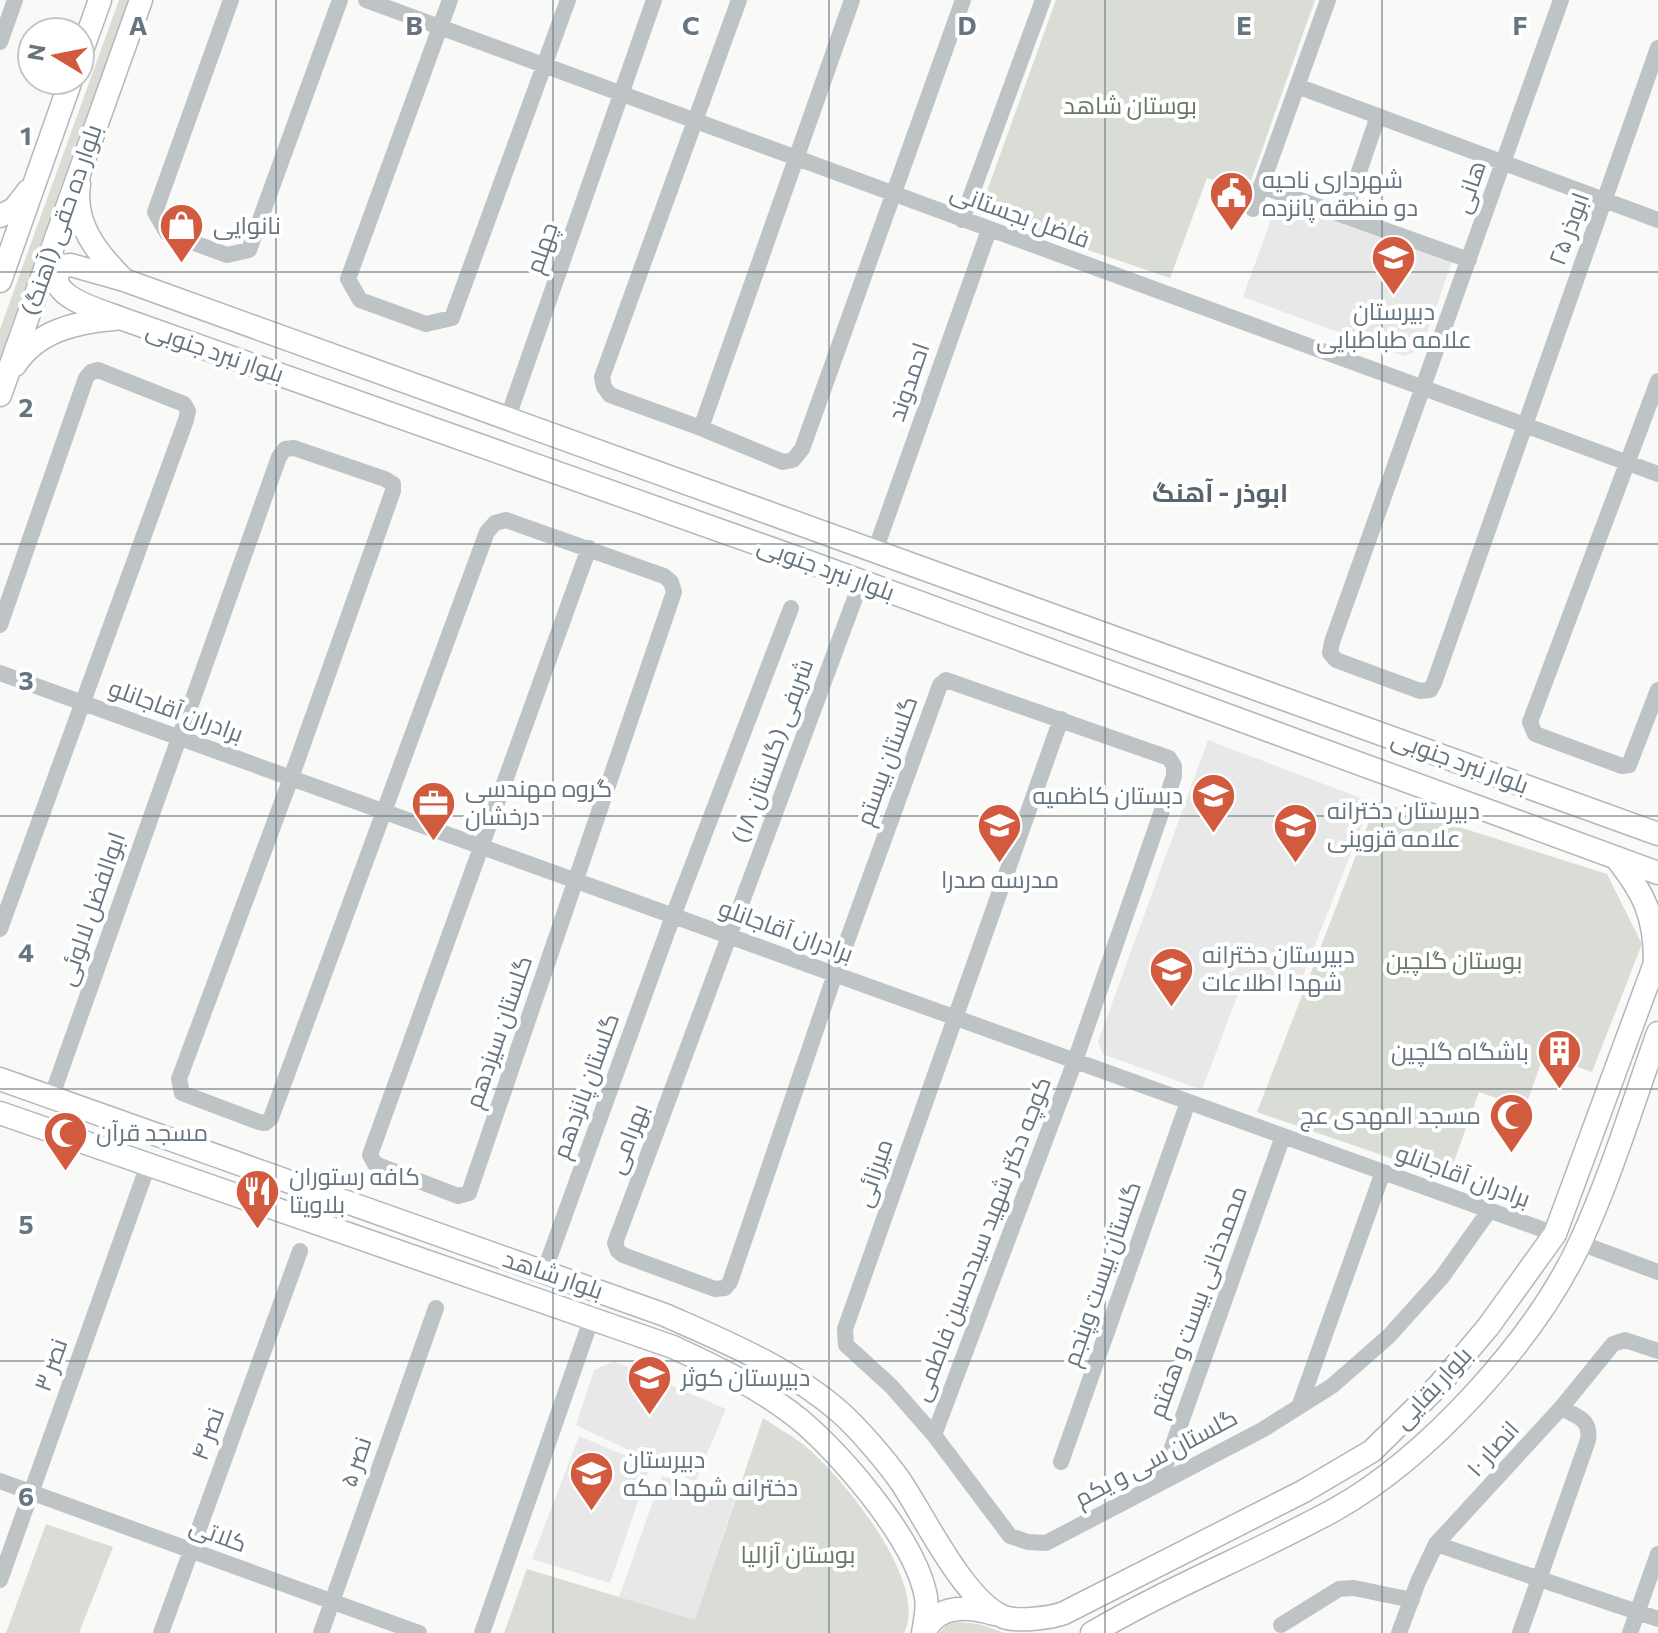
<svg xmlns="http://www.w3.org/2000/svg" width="1658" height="1633" font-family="Commissioner,Cairo,sans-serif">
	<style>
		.built { fill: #e7e8e7 }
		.green { fill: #d9ddd6 }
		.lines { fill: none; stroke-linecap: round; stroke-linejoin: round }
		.major-casing { stroke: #b2b7bb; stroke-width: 25 }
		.minor { stroke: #bec3c6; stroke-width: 16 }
		.major { stroke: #fff; stroke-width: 22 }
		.grid { fill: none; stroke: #66757f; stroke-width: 2; stroke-opacity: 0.55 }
		.labels { text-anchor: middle; stroke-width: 8; stroke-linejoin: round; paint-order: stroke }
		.park-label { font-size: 24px; fill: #697765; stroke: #fff }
		.poi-label { font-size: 24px; fill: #66757f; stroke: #fff; text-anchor: start }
		.street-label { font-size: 24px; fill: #66757f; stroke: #fff }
		.neighbourhood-label { font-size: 26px; font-weight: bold; fill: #58636b; stroke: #fff }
		.grid-label { font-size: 26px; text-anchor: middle; font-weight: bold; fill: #66757f; stroke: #fff; stroke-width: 8; stroke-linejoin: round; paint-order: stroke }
	</style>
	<rect width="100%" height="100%" fill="#f9f9f7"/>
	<path class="built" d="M1278 200 1452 262 1421 350 1403 356 1243 297Z
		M1208 740 1371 802 1297 991 1245 975 1202 1090 1103 1054 1098 1042Z
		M614 1361 726 1409 695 1482 576 1425 594 1370Z
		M579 1436 650 1466 610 1583 532 1559Z
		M662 1476 735 1499 695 1621 619 1597Z"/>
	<path class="green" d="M119 0H131L83 125 0 358V329Z
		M1056 0H1315L1247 192 1207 178 1170 278 979 213Z
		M1377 801 1607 874 1642 944 1592 1072 1544 1055 1525 1108 1479 1092 1448 1178 1257 1112Z
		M763 1418C776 1427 791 1435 804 1445 842 1476 930 1583 904 1633H504L527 1569 695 1620Z
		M46 1524 113 1547 79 1633H6Z
		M957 1622 979 1624 1005 1633H939L947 1625Z"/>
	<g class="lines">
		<defs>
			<path id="major" d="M80 56 100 0
				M79 184C73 224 97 253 123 279
				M0 216 14 209 28 191
				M0 281 71 80
				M15 365C37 331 76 322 114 319
				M0 395 141 0
				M1658 834 124 280 71 265 63 266C37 294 102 311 120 318L809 562 1658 873
				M1616 858C1644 893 1655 916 1655 961
				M0 1079 665 1315C726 1342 790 1368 841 1413 859 1429 887 1462 901 1482 925 1518 965 1602 1004 1617 1017 1622 1051 1618 1064 1613L1304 1491 1372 1451 1439 1385 1488 1327 1555 1234 1658 955
				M0 1113 673 1347C714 1366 754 1385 790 1412 836 1446 916 1540 926 1597 928 1608 925 1622 923 1633
				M924 1633C937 1604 967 1606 994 1614
				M1092 1633C1170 1587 1256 1553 1336 1509 1428 1457 1535 1340 1580 1243 1611 1176 1633 1103 1658 1033"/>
		</defs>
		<use href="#major" class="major-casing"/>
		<path class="minor" d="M231 0 155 212 167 233 227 255 249 250 340 0
			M366 0 1658 474
			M450 0 348 279 360 300 426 324 452 318 568 0
			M739 0 602 377 604 387 610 395 701 428 783 462 793 460 802 449 963 0
			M1561 0 1332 642 1330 653 1336 660 1420 691 1430 690 1434 683 1658 48
			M0 42 15 0
			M1297 86 1658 220
			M1261 186 1469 260
			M1253 209 1328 0
			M1344 216 1378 116
			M962 220 1043 0
			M1658 381 1530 722 1535 734 1622 766 1629 765 1658 690
			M508 417 654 0
			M701 428 852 0
			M875 551 989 230
			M861 582 615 1243 618 1251 623 1255 715 1289 725 1288 730 1282 835 974 940 685 946 680 1169 758 1174 766V776L1075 1061 934 1435
			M0 625 86 378 91 372 98 370 184 404 188 411 186 420 0 929
			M0 673 1555 1234
			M1061 719 845 1329 846 1345 891 1386 934 1435 1010 1536 1028 1542 1046 1543 1262 1430 1332 1386 1389 1336 1442 1277 1489 1211
			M51 1098 279 457 285 449 294 448 385 479 393 484V491L291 778 179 1079 182 1093 259 1122 265 1123 271 1118 487 532 495 523 506 520 664 576 671 582 674 592 469 1193 458 1196 375 1164 370 1155 589 548
			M1580 1243 1658 1272
			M544 1272 673 916 791 608
			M1299 1407 1383 1172
			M1061 1462 1188 1102
			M0 1481 419 1633
			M1159 1484 1283 1136
			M1436 1544 1658 1619
			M0 1580 148 1165
			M1281 1625 1339 1589 1354 1588 1412 1600
			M161 1633 300 1251
			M321 1633 436 1308
			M482 1633 591 1320
			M1399 1633 1418 1582 1436 1544 1561 1408 1613 1344 1625 1340 1658 1351
			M1520 1633 1588 1440C1591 1419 1578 1417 1561 1408
			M1630 1633 1658 1554"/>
		<use href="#major" class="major"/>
	</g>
	<path class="grid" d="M276 0V1633M553 0V1633M829 0V1633M1105 0V1633M1382 0V1633M0 272H1658M0 544H1658M0 816H1658M0 1089H1658M0 1361H1658"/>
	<defs>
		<symbol id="civic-pin" viewBox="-11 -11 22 30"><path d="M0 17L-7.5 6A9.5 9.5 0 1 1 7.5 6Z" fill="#d25a3e" stroke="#fff"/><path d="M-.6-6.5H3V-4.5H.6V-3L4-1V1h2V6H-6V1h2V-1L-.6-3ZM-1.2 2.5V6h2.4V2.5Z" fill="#fff"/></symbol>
		<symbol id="shop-pin" viewBox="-11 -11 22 30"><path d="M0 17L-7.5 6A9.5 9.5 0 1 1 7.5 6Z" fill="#d25a3e" stroke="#fff"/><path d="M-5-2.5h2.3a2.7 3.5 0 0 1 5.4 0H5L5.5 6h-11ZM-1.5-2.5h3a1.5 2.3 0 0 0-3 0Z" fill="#fff"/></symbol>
		<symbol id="school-pin" viewBox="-11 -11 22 30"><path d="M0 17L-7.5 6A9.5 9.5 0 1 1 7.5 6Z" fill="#d25a3e" stroke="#fff"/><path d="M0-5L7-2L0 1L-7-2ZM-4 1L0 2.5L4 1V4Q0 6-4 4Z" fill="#fff"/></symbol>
		<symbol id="office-pin" viewBox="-11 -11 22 30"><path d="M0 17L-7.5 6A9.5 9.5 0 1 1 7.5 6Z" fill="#d25a3e" stroke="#fff"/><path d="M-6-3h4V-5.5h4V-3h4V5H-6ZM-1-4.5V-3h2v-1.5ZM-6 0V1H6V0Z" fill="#fff"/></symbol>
		<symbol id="building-pin" viewBox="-11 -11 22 30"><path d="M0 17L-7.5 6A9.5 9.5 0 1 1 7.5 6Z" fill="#d25a3e" stroke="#fff"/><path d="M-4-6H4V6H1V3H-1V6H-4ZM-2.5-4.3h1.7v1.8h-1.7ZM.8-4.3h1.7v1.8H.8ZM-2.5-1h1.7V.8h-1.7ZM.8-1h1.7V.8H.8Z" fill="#fff"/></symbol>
		<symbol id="mosque-pin" viewBox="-11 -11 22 30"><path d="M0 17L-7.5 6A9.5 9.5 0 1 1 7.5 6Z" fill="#d25a3e" stroke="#fff"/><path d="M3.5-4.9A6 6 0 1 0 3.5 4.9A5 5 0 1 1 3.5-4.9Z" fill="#fff"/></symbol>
		<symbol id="restaurant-pin" viewBox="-11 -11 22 30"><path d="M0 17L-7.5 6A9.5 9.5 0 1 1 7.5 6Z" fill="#d25a3e" stroke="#fff"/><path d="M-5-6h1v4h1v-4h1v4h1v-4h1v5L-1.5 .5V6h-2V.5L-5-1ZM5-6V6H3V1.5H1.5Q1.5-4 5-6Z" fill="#fff"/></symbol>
	</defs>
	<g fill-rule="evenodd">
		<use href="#civic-pin" x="1206" y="168" width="51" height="69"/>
		<use href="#shop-pin" x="156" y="200" width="51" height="69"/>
		<use href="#school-pin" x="1368" y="232" width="51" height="69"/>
		<use href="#school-pin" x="1188" y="770" width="51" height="69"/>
		<use href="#office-pin" x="408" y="778" width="51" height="69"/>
		<use href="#school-pin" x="1270" y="800" width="51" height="69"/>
		<use href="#school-pin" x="974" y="800" width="51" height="69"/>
		<use href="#school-pin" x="1146" y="944" width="51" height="69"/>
		<use href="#building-pin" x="1534" y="1026" width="51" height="69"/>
		<use href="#mosque-pin" x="1486" y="1090" width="51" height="69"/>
		<use href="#mosque-pin" x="40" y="1108" width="51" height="69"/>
		<use href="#restaurant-pin" x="232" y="1166" width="51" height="69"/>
		<use href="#school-pin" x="624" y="1352" width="51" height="69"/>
		<use href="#school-pin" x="566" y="1448" width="51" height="69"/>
	</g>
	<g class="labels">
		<g class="park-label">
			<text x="1130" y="114">بوستان شاهد</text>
			<text x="1454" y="969">بوستان گلچین</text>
			<text x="798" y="1563">بوستان آزالیا</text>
		</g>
		<g class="poi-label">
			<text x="1262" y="188">شهرداری ناحیه<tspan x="1262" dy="28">دو منطقه پانزده</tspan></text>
			<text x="213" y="234">نانوایی</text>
			<text x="1394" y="320" text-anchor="middle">دبیرستان<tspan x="1394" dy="28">علامه طباطبایی</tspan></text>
			<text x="465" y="797">گروه مهندسی<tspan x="465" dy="28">درخشان</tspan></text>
			<text x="1183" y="804" text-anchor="end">دبستان کاظمیه</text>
			<text x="1327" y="819">دبیرستان دخترانه<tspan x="1327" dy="28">علامه قزوینی</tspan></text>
			<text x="1000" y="888" text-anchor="middle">مدرسه صدرا</text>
			<text x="1202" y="963">دبیرستان دخترانه<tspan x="1202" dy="28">شهدا اطلاعات</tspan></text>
			<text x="1529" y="1060" text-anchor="end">باشگاه گلچین</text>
			<text x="1481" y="1124" text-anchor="end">مسجد المهدی عج</text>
			<text x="96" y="1141">مسجد قرآن</text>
			<text x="289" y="1185">کافه رستوران<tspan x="289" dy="28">بلاویتا</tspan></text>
			<text x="681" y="1386">دبیرستان کوثر</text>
			<text x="623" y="1468">دبیرستان<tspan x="623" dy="28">دخترانه شهدا مکه</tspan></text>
		</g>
		<g class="street-label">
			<text transform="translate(1470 187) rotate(-71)" y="8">هانی</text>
			<text transform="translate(1020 216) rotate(20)" y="8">فاضل بجستانی</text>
			<text transform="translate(62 220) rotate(-71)" y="8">بلوار ده حقی (آهنگ)</text>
			<text transform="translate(1569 229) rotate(-70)" y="8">ابوذر ۲۵</text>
			<text transform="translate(542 248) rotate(-71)" y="8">چهلم</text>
			<text transform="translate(215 352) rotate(19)" y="8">بلوار نبرد جنوبی</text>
			<text transform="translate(909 382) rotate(-71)" y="8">احمدوند</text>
			<text transform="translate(826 569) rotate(20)" y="8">بلوار نبرد جنوبی</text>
			<text transform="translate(176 711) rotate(20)" y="8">برادران آقاجانلو</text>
			<text transform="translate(773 751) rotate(-70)" y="8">شریفی (گلستان ۱۸)</text>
			<text transform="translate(887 761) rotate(-70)" y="8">گلستان بیستم</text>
			<text transform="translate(1460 762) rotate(20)" y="8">بلوار نبرد جنوبی</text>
			<text transform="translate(92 909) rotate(-71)" y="8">ابوالفضل لالوئی</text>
			<text transform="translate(786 931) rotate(20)" y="8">برادران آقاجانلو</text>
			<text transform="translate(499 1032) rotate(-71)" y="8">گلستان سیزدهم</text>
			<text transform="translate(586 1086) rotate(-70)" y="8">گلستان پانزدهم</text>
			<text transform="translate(628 1139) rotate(-69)" y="8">بهرامی</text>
			<text transform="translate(874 1173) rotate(-71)" y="8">میرزائی</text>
			<text transform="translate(1463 1176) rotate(20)" y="8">برادران آقاجانلو</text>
			<text transform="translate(982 1239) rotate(-69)" y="8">کوچه دکتر شهید سیدحسین فاطمی</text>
			<text transform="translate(1102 1274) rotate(-71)" y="8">گلستان بیست وپنجم</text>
			<text transform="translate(553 1275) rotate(19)" y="8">بلوار شاهد</text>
			<text transform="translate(1198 1302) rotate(-70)" y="8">محمدخانی بیست و هفتم</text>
			<text transform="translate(51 1365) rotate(-70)" y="8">نصر ۳</text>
			<text transform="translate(1433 1388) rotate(-47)" y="8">بلوار بقایی</text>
			<text transform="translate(208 1434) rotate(-70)" y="8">نصر ۴</text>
			<text transform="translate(1493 1449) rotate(-48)" y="8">انصار ۱۰</text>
			<text transform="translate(1156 1458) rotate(-28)" y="8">گلستان سی و یکم</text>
			<text transform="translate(356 1462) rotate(-71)" y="8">نصر ۵</text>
			<text transform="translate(218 1535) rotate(20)" y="8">کلاتی</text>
		</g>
		<g class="neighbourhood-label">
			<text x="1220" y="502">ابوذر - آهنگ</text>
		</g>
	</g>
	<g class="grid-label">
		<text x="138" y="35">A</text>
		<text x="414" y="35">B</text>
		<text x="691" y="35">C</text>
		<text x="967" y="35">D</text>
		<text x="1244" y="35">E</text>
		<text x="1520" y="35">F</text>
		<text x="26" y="145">1</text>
		<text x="26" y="417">2</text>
		<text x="26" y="690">3</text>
		<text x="26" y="962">4</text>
		<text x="26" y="1234">5</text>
		<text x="26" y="1506">6</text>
	</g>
	<g transform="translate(56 56) rotate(280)"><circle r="38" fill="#ffffff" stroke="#c2c8cc" stroke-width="2"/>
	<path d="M0-6L14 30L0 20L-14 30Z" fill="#d25a3e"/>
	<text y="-12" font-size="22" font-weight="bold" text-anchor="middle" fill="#66757f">N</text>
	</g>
</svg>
